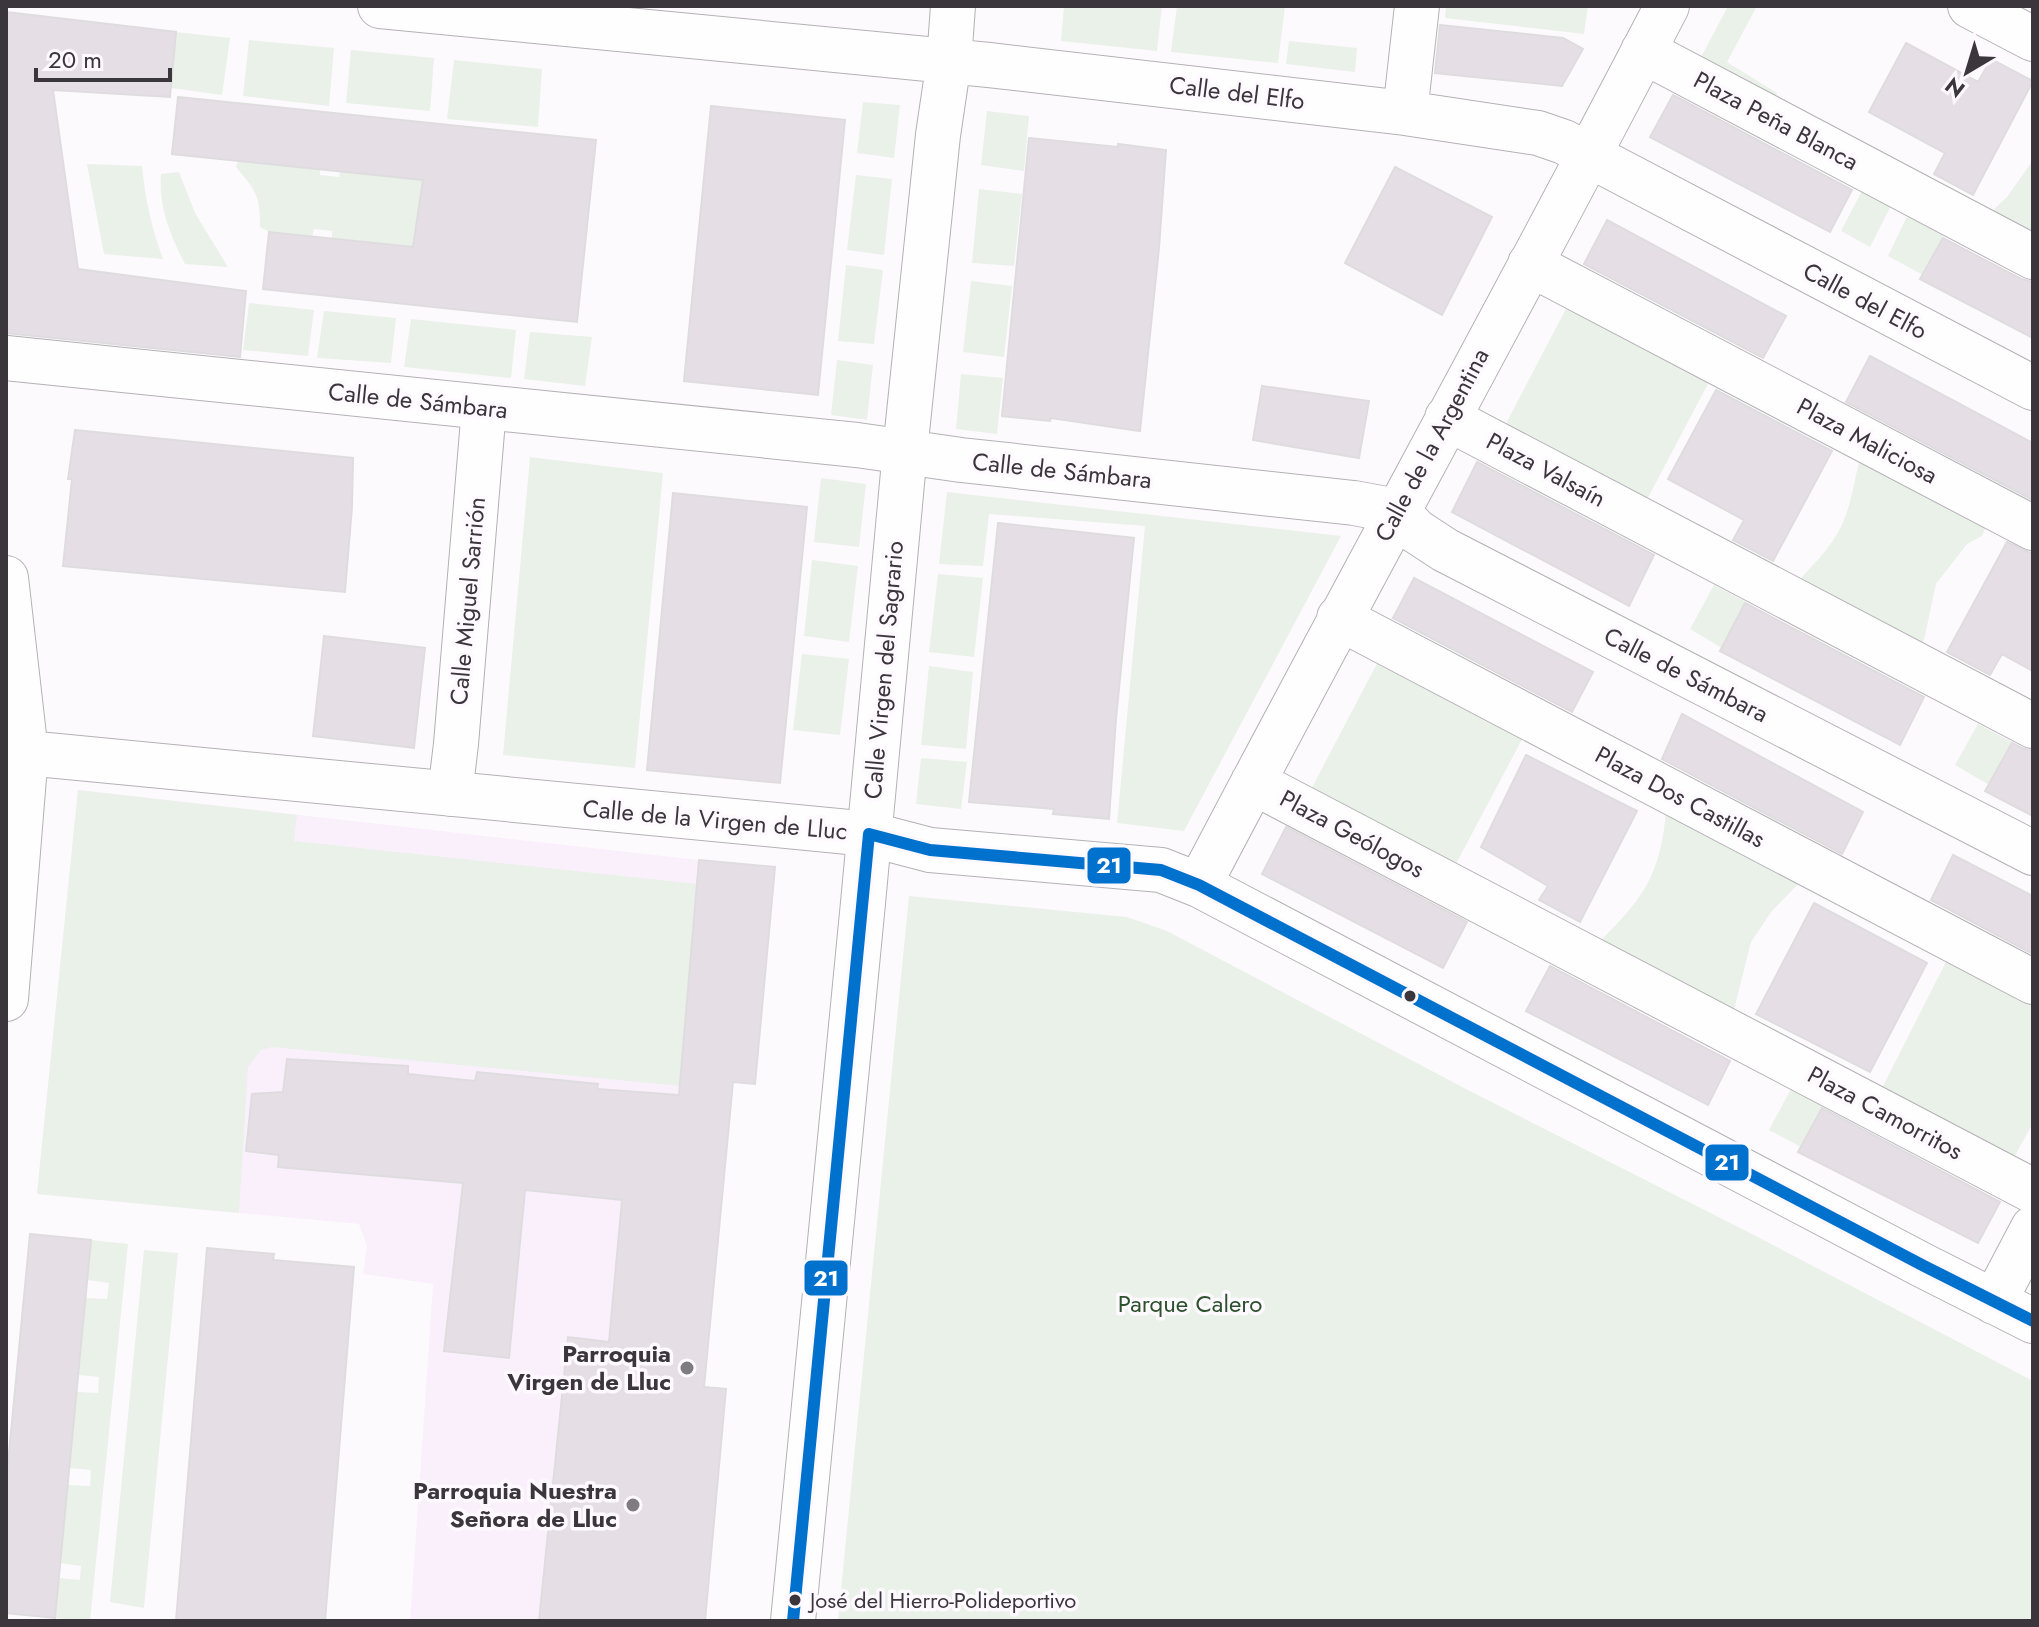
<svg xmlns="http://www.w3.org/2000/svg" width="2039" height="1627" font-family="Jost,sans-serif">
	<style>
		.built { fill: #faf0fc }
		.green { fill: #e9f1e9 }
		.building { fill: #e5dfe5; stroke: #dfdcdf; stroke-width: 2 }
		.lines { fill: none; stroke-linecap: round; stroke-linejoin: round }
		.minor-casing { stroke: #b4b1b5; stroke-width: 46 }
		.minor { stroke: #fffeff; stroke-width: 44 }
		.bus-1-casing { stroke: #fef9fe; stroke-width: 18 }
		.bus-1 { stroke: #0072ce; stroke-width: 12 }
		.bus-dot { fill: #3b363b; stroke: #fef9fe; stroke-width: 3 }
		.poi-dot { fill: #7f7b7f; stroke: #fef9fe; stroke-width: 3 }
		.labels { text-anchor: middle; stroke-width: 7; stroke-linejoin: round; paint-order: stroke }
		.bus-label { font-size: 22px; fill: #3b363b; stroke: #fef9fe; text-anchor: start }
		.street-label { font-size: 24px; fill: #3b363b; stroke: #fef9fe }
		.park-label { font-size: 24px; fill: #2b512d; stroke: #fef9fe }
		.poi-label { font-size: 24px; font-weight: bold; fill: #3b363b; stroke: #fef9fe; text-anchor: end }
		.line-badge { stroke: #fef9fe; stroke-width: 3 }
		.badge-label { font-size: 22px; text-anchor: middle; font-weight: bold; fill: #fff }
	</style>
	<rect width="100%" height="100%" fill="#fdfafd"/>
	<path class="built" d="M78 790 699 860 775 867 755 1084 733 1082 704 1386 726 1389 705 1621H410L433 1284 363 1274 367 1246 359 1224 37 1194Z"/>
	<path class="green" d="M1064 6H1162L1157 51 1061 41Z
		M1177 6H1285L1278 63 1171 52Z
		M1446 6H1588L1584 34 1445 18Z
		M1728 6H1757L1727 62 1777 93 1773 104 1698 63Z
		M176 32 230 38 222 95 171 88Z
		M249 40 334 48 329 106 243 96Z
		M1289 41 1357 48 1355 72 1286 64Z
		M351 50 434 58 430 111 346 103Z
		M454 60 542 69 538 127 447 119Z
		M863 102 900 105 894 158 857 153Z
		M987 111 1029 116 1024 171 981 165Z
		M2033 160V235L1991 212 2007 197Z
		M238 161 320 170V175L339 177 340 172 423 180 422 187 589 198 583 265 332 238V231L314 229 312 237 269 232 260 227C260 195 256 191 236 167Z
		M87 164 142 166C145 199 152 229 163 259L104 254Z
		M179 172 195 213 228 267 185 264C171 237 158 206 161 174Z
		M856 175 892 179 884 255 847 250Z
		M1868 179 1897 194 1870 247 1841 231Z
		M979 189 1022 194 1014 266 972 263Z
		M1914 202 1951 221 1923 275 1888 256Z
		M846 265 883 270 874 344 838 341Z
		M971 281 1012 286 1004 357 963 352Z
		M249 303 314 310 308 356 243 350Z
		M1569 303 1710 380 1642 509 1500 435Z
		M324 311 396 318 391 363 317 358Z
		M411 319 516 330 511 378 404 367Z
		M530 332 592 337 585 386 524 379Z
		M837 360 873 365 867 420 831 415Z
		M961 374 1003 378 997 434 956 429Z
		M1861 455 1988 522 1982 536 1967 544 1936 584 1924 640 1919 647 1797 583C1809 568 1824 555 1834 539 1851 514 1853 483 1861 455Z
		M530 457 663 473 635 768 503 755Z
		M821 478 866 484 859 547 814 542Z
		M947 492 1341 536 1184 831 1117 823 1145 526 989 514 983 566 939 564Z
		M812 560 858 566 849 642 804 636Z
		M938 574 983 578 974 657 929 652Z
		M1714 585 1746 602 1722 648 1690 629Z
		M802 654 849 659 840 735 793 730Z
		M1382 654 1526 732 1450 875 1307 797Z
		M929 666 973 672 966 749 921 745Z
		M1978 724 2012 742 1989 785 1955 765Z
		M921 758 967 762 961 809 916 804Z
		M78 790 297 815 294 841 697 884 680 1086 272 1047 261 1050 248 1067 239 1213 37 1194Z
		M1666 810 1804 878 1771 912 1751 942 1733 1014 1597 944C1643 899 1661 875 1666 810Z
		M909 896 1127 917 1167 931 1464 1088 1750 1233 2033 1381V1621H838Z
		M1952 950 2033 993V1123L2012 1161 1880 1092Z
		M1793 1085 1825 1103 1801 1147 1769 1130Z
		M91 1240 128 1244 90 1621 55 1618 59 1578 80 1580 81 1566 60 1563 68 1485 90 1486 91 1470 69 1468 77 1392 98 1393 99 1377 79 1375 86 1298 107 1299 109 1283 87 1280Z
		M144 1250 178 1253 144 1608 110 1602Z"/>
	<path class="building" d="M6 12 176 32 170 97 53 90 78 269 246 291 240 357 6 333Z
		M1440 25 1563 38 1583 49 1562 86 1435 73Z
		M1906 43 1978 82 1991 59 2033 81 1973 195 1934 174 1945 153 1869 112Z
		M1673 95 1852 190 1830 232 1650 137Z
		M178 97 596 140 577 322 263 289 269 232 413 247 423 180 172 154Z
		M711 106 845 120 818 395 684 381Z
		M1029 138 1118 147V144L1166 150 1159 248 1140 431 1051 418 1050 421 1002 416Z
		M1395 167 1492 217 1442 315 1345 263Z
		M1607 220 1786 316 1763 358 1584 264Z
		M1943 238 2021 279 2033 282V338L1920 279Z
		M1870 356 2033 443V500L1846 402Z
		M1262 386 1369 401 1359 458 1253 440Z
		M1716 390 1832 451 1773 561 1733 540 1744 520 1668 479Z
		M75 430 353 458 352 507 345 592 63 566 72 479H68Z
		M1477 462 1654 555 1629 606 1452 512Z
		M673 493 807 507 780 783 647 770Z
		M998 523 1134 538 1116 719 1109 819 1053 814 1054 809 969 802Z
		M2007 542 2033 554V671L2002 654 1990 675 1947 652Z
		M1414 578 1593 672 1572 712 1393 618Z
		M1745 603 1924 697 1900 745 1720 651Z
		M324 636 425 648 414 748 313 736Z
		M1682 714 1863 812 1842 854 1662 759Z
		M2012 743 2022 748 2033 751V816L1985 791Z
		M1526 755 1637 811 1580 922 1539 900 1548 886 1481 847Z
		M1286 827 1467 922 1443 968 1262 874Z
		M1953 855 2033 896V954L1931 900Z
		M699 860 775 867 755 1084 733 1082 704 1387 726 1389 705 1621H539L568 1337 609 1342 622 1200 525 1190 509 1358 444 1351 463 1183 278 1167 279 1155 246 1151 252 1094 283 1092 287 1059 408 1066V1074L475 1081 477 1072 598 1084 597 1089 679 1095Z
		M1814 903 1927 963 1870 1072 1756 1014Z
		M1550 966 1730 1061 1708 1105 1526 1011Z
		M1822 1108 2000 1202 1978 1243 1798 1152Z
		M30 1234 91 1240 55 1618 6 1613V1484Z
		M207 1248 274 1254 273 1260 354 1267 325 1621H176Z"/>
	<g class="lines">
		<defs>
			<path id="minor" d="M380 6 989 65 1405 113 1538 133 1564 142 2033 388
				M1970 6 2033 39
				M1643 51 2033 257
				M1405 113 1417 6
				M1530 264 2033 528
				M6 358 857 445 961 460 1354 503 1397 511 1416 531 1445 550 2033 853
				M1447 418 2033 726
				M6 578 26 753 6 999
				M1339 618 2033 982
				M6 751 869 834 930 850 1161 870 1199 885 1924 1266 2033 1321
				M1253 782 2033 1191
				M450 794 456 744 484 408
				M1199 885C1353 591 1514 301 1667 6
				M1994 1302 2033 1228
				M793 1621 863 903 905 451 938 135 949 61 953 6"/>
		</defs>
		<use href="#minor" class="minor-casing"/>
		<use href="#minor" class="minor"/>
		<defs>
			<path id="bus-1" d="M793 1621 869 834 930 850 1161 870 1199 885 1924 1266 2033 1321"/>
		</defs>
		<use href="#bus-1" class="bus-1-casing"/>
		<use href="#bus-1" class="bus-1"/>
	</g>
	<g class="bus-dot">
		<circle cx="1410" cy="996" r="7"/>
		<circle cx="795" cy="1600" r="7"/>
	</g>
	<g class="poi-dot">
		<circle cx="687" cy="1368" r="8"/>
		<circle cx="633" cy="1505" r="8"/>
	</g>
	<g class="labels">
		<g class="bus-label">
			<text x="810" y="1608">José del Hierro-Polideportivo</text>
		</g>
		<g class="street-label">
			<text transform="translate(1237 93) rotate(7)" y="8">Calle del Elfo</text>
			<text transform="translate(1776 121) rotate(28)" y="8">Plaza Peña Blanca</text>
			<text transform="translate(1865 301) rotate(28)" y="8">Calle del Elfo</text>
			<text transform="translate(418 401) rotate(6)" y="8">Calle de Sámbara</text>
			<text transform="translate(1867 441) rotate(28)" y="8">Plaza Maliciosa</text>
			<text transform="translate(1432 445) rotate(-62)" y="8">Calle de la Argentina</text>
			<text transform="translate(1546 470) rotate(28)" y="8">Plaza Valsaín</text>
			<text transform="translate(1062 471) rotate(6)" y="8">Calle de Sámbara</text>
			<text transform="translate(468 601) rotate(-85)" y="8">Calle Miguel Sarrión</text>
			<text transform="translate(884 670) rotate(-85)" y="8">Calle Virgen del Sagrario</text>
			<text transform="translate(1686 675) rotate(27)" y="8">Calle de Sámbara</text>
			<text transform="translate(1680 797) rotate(28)" y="8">Plaza Dos Castillas</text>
			<text transform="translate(715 820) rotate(5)" y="8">Calle de la Virgen de Lluc</text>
			<text transform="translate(1352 834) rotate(28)" y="8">Plaza Geólogos</text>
			<text transform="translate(1885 1113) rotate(28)" y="8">Plaza Camorritos</text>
		</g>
		<g class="park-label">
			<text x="1190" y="1312">Parque Calero</text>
		</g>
		<g class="poi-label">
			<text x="671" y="1362">Parroquia<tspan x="671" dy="28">Virgen de Lluc</tspan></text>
			<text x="617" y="1499">Parroquia Nuestra<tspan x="617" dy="28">Señora de Lluc</tspan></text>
		</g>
	</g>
	<g class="line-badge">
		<rect x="1086" y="846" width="46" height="39" rx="8" fill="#0072ce"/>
		<rect x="1704" y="1143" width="46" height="39" rx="8" fill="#0072ce"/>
		<rect x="803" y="1259" width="46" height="38" rx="8" fill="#0072ce"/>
	</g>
	<g class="badge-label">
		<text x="1109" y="873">21</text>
		<text x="1727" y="1170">21</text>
		<text x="826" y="1286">21</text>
	</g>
	<rect width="2039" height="1627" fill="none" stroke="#3b363b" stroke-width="16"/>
	<g transform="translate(1967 72) rotate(218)" stroke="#fef9fe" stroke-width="6" paint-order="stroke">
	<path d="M0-6L14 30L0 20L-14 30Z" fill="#3b363b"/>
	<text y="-12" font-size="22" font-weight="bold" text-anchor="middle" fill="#3b363b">N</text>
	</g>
	<path d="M36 68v12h134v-12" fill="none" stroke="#3b363b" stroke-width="4"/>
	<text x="48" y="68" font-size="24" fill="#3b363b" stroke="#fef9fe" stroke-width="6" paint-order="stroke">20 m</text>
</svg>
